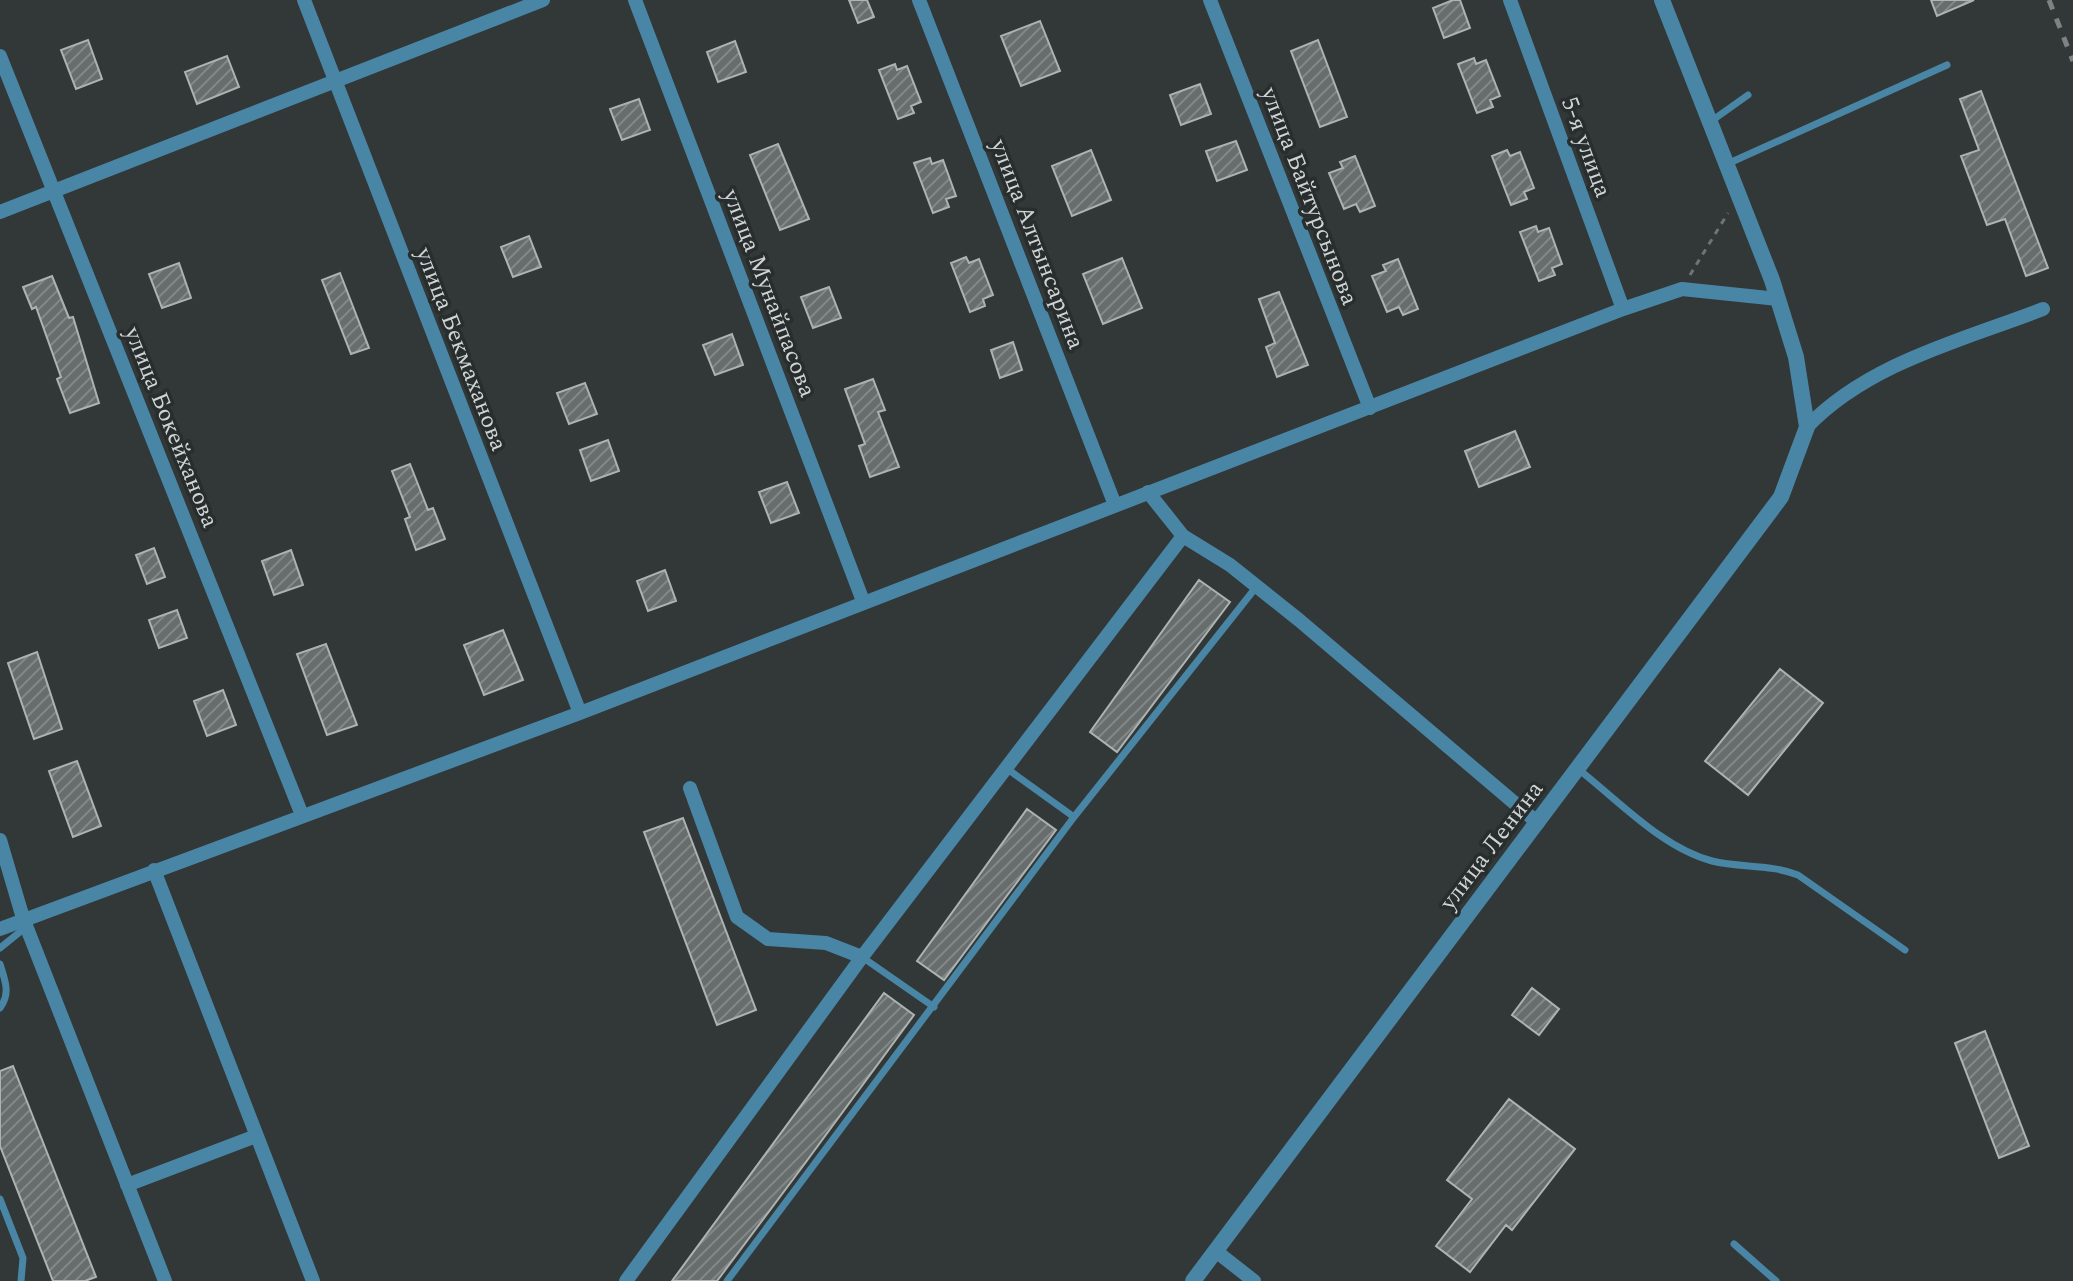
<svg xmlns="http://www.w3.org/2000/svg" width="2073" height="1281" font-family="Spectral,serif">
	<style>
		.building { fill: url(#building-hatch); stroke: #adb3b3; stroke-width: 2 }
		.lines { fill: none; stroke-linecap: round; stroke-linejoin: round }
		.path { stroke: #6f7374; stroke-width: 3; stroke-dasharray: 6 6; stroke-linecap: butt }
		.service { stroke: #4986a5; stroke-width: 7 }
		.minor { stroke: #4986a5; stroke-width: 14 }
		.tertiary { stroke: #4986a5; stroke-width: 16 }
		.rail { stroke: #7e8283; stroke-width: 5; stroke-dasharray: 10 10; stroke-linecap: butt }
		.labels { text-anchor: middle; stroke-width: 7; stroke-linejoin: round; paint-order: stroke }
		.street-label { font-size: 24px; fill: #d1d4d5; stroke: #282d2e }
	</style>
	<defs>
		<pattern id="building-hatch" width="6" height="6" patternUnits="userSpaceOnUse" patternTransform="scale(2)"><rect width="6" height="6" fill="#676d6c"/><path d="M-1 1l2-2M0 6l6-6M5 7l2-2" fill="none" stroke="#838887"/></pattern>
	</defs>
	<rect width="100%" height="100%" fill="#323738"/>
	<path class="building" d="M849 0H867L874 17 858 23Z
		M1453 0H1460L1470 28 1444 38 1433 8Z
		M1931 0H1974L1937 16Z
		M1040 21 1060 71 1021 86 1001 36Z
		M88 40 102 79 76 89 61 50Z
		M1318 40 1347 117 1320 127 1291 51Z
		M735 41 746 72 718 82 707 52Z
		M227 56 239 87 197 104 185 72Z
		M1474 58 1476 64 1486 60 1500 96 1490 100 1493 107 1477 113 1458 64Z
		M895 64 897 70 907 66 921 102 911 106 914 113 898 119 879 70Z
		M1200 84 1211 114 1181 125 1170 95Z
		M1981 91 2048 268 2026 276 2005 219 1987 225 1961 156 1979 150 1960 99Z
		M639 99 650 130 622 140 610 109Z
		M1236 141 1247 170 1217 181 1206 151Z
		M778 144 809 219 780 230 750 155Z
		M1091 150 1111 200 1072 216 1052 166Z
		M1507 150 1510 156 1520 152 1534 188 1524 192 1527 199 1511 205 1492 156Z
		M1355 156 1375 206 1360 212 1356 204 1344 209 1329 173 1343 168 1340 162Z
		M930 158 932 164 943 160 956 196 946 199 949 207 933 213 914 163Z
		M1536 226 1538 232 1549 228 1562 264 1552 268 1555 275 1539 281 1520 232Z
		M529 236 541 267 513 277 501 247Z
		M966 257 969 263 979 259 993 295 983 299 985 306 970 312 951 263Z
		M1122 258 1142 308 1103 324 1083 274Z
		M1398 259 1418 309 1403 315 1399 307 1387 312 1372 276 1386 271 1383 265Z
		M179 263 191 298 162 308 149 274Z
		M340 273 369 348 351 354 322 280Z
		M52 276 69 318 73 317 99 403 70 413 57 379 61 377 36 307 32 309 23 287Z
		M829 287 841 318 813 328 801 297Z
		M1279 292 1308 365 1277 377 1266 347 1275 343 1259 299Z
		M732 334 743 365 715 375 703 345Z
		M1013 342 1022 370 1000 378 991 350Z
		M873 379 885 410 878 412 899 467 870 477 859 446 865 444 845 389Z
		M585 383 597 414 569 424 557 393Z
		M1515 431 1530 467 1479 487 1465 451Z
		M608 440 619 471 591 481 580 450Z
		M410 464 428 510 433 508 445 539 416 550 405 519 410 517 392 471Z
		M787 482 799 513 771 523 759 492Z
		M154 548 165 577 147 584 136 555Z
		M291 550 303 585 274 595 262 561Z
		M665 570 676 601 648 611 637 581Z
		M1199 580 1230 602 1117 752 1090 732Z
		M177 610 187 638 159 648 149 620Z
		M503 630 523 680 484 695 464 645Z
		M326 644 357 725 327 735 297 654Z
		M37 652 62 729 34 739 8 663Z
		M1780 669 1823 703 1748 795 1705 761Z
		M223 690 236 725 207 736 194 701Z
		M77 761 101 826 73 837 49 771Z
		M1027 809 1056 830 944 980 917 961Z
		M683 818 756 1010 717 1025 644 832Z
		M1532 988 1559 1009 1539 1035 1512 1015Z
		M884 993 914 1015 803 1166 717 1281H672Z
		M1985 1031 2029 1146 1999 1158 1955 1043Z
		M13 1066 96 1277 85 1281H53L0 1146V1071Z
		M1509 1099 1575 1149 1512 1230 1506 1225 1470 1272 1436 1246 1472 1199 1447 1180Z"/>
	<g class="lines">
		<path class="path" d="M1690 275 1728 213"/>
		<path class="service" d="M1710 122 1748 95
			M1727 164 1947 65
			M1006 768 1074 817
			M1578 769C1618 800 1662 848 1712 861 1741 868 1770 864 1798 875L1905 950
			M0 948 26 927
			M862 957 934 1007
			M0 964C5 981 11 993 0 1008
			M0 1199 23 1258 21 1281
			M1734 1244 1776 1281
			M727 1281 1074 817 1257 586"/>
		<path class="minor" d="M304 0 580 713
			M635 0 863 601
			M919 0 1115 505
			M1210 0 1370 408
			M1510 0 1623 309
			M0 56 302 815
			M0 212 543 0
			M1807 427C1868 363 1963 340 2043 309
			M1148 492 1183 536 1230 565 1299 620 1538 823
			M690 788 737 917 768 939 826 943 862 957
			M0 840 23 918 165 1281
			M154 870 313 1281
			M0 929 580 713 1623 309 1682 289 1778 299
			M127 1185 256 1136
			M1217 1252 1254 1281
			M626 1281 862 957 1183 536"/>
		<path class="tertiary" d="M1193 1281 1781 497 1807 427 1796 357 1772 280 1662 0"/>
		<path class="rail" d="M2049 0 2073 61"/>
	</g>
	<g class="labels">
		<g class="street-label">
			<text transform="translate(1587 147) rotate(70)" y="8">5-я улица</text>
			<text transform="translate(1310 196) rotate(69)" y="8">улица Байтурсынова</text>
			<text transform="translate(1038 244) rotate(69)" y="8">улица Алтынсарина</text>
			<text transform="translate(770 293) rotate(69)" y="8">улица Мунайпасова</text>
			<text transform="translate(462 349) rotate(69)" y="8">улица Бекмаханова</text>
			<text transform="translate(172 427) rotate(68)" y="8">улица Бокейханова</text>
			<text transform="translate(1491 845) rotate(-53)" y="8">улица Ленина</text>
		</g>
	</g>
</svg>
